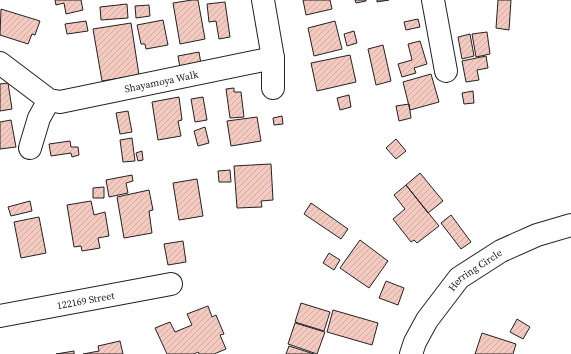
<svg xmlns="http://www.w3.org/2000/svg" width="571" height="354" font-family="'Source Serif 4',serif">
	<style>
		.building { fill: url(#building-hatch); stroke: #222 }
		.lines { fill: none; stroke-linecap: round; stroke-linejoin: round }
		.minor-casing { stroke: #222; stroke-width: 24 }
		.minor { stroke: #fff; stroke-width: 22 }
		.labels { text-anchor: middle; stroke-width: 3; stroke-linejoin: round; paint-order: stroke }
		.street-label { font-size: 10px; fill: #222; stroke: #fff }
	</style>
	<defs>
		<pattern id="building-hatch" width="6" height="6" patternUnits="userSpaceOnUse"><rect width="6" height="6" fill="#f3c9c0"/><path d="M-1 1l2-2M0 6l6-6M5 7l2-2" fill="none" stroke="#d0aca5"/></pattern>
	</defs>
	<rect width="100%" height="100%" fill="#fff"/>
	<path class="building" d="M55 0H81L83 10 66 14 64 3 56 5Z
		M192 0H198L205 39 180 44 173 3Z
		M303 0H330L332 9 306 15Z
		M355 0H366V1L356 3Z
		M377 0H389L377 2Z
		M498 0H511L509 30 496 28Z
		M225 2 230 37 219 39 216 21 209 22 207 4Z
		M127 4 128 18 101 20 100 7Z
		M149 5 150 16 136 18 135 6Z
		M1 9 40 21 35 35 32 34 28 44 0 35Z
		M418 19 420 27 406 30 404 22Z
		M163 20 168 45 146 49 145 44H141L137 25Z
		M86 21 88 31 67 34 65 24Z
		M335 21 342 49 314 56 308 28Z
		M131 23 139 75 102 81 93 29Z
		M354 31 357 43 347 46 344 34Z
		M487 32 490 54 476 57 472 34Z
		M470 34 474 56 462 59 458 37Z
		M420 41 427 64 414 68 416 73 402 77 398 64 412 60 408 44Z
		M383 45 391 81 376 85 368 49Z
		M199 52 201 64 180 68 178 56Z
		M350 55 356 82 317 91 311 63Z
		M486 56 488 68 477 70 479 80 466 82 462 61Z
		M431 74 439 102 410 110 403 82Z
		M8 83 12 109 0 111V84Z
		M234 88V92H241L244 117 230 118 226 89Z
		M473 91 474 103 464 104 462 93Z
		M349 95 351 107 340 110 337 98Z
		M179 97 182 120 178 121 181 136 158 140 152 102Z
		M203 97 207 120 195 122 191 99Z
		M409 104 411 118 399 121 396 106Z
		M128 111 132 132 120 134 116 113Z
		M282 116 283 124 274 125 273 118Z
		M257 117 261 141 231 146 227 121Z
		M11 120 16 147 0 149V122Z
		M205 127 209 143 198 146 194 131Z
		M132 138 135 161 123 162 120 140Z
		M396 139 406 151 396 159 386 148Z
		M70 141 71 147H78L79 155 72 157 71 153 51 156 49 144Z
		M142 151 143 160 138 161 136 153Z
		M271 164 273 200 261 201 262 207 237 208 234 166Z
		M230 170 231 182H219L218 171Z
		M420 173 443 201 428 213 406 185Z
		M132 175 133 181 126 183 128 193 109 197 106 180Z
		M197 179 203 216 179 220 173 183Z
		M406 185 439 226 417 243 414 240 411 242 393 219 405 209 394 195Z
		M104 187V198H93V188Z
		M149 190 153 210 149 211 152 233 124 238 117 197Z
		M30 201 32 211 11 216 8 207Z
		M91 201 94 215 105 212 109 236 98 238 100 248 82 251 81 246 74 247 67 205Z
		M311 203 348 229 341 239 304 214Z
		M451 215 471 242 461 249 441 223Z
		M39 217 46 253 21 258 14 222Z
		M360 240 388 261 369 288 340 268Z
		M183 241 186 262 168 265 164 244Z
		M329 253 340 260 334 270 323 263Z
		M386 281 404 288 398 305 379 298Z
		M301 303 330 312 324 331 295 322Z
		M208 306 212 317 216 315 224 334 220 335 226 349 214 354H199L198 352 194 354H167L155 328 170 322 175 332 192 325 187 314Z
		M333 310 378 323 372 345 327 332Z
		M517 319 530 327 523 339 510 332Z
		M295 323 325 332 317 354 288 344Z
		M482 333 516 344 513 354H475Z
		M120 341 123 354H83L99 351 98 346Z
		M289 346 314 354H286Z
		M74 351V354H56Z"/>
	<g class="lines">
		<defs>
			<g id="minor">
				<path d="M263 0 273 58V88"/>
				<path d="M433 0 446 71"/>
				<path id="s1" d="M0 63 49 100 60 102 273 58"/>
				<path d="M30 148 39 118 49 100"/>
				<path id="s2" d="M0 316 171 284"/>
				<path id="s3" d="M411 354 415 342 427 320 459 278 501 251 537 235 571 225"/>
			</g>
		</defs>
		<use href="#minor" class="minor-casing"/>
		<use href="#minor" class="minor"/>
	</g>
	<g class="labels">
		<g class="street-label">
			<text dy="4" stroke="none"><textPath href="#s1" startOffset="176">Shayamoya Walk</textPath></text>
			<text dy="4" stroke="none"><textPath href="#s3" startOffset="108">Herring Circle</textPath></text>
			<text dy="4" stroke="none"><textPath href="#s2" startOffset="87">122169 Street</textPath></text>
		</g>
	</g>
</svg>
